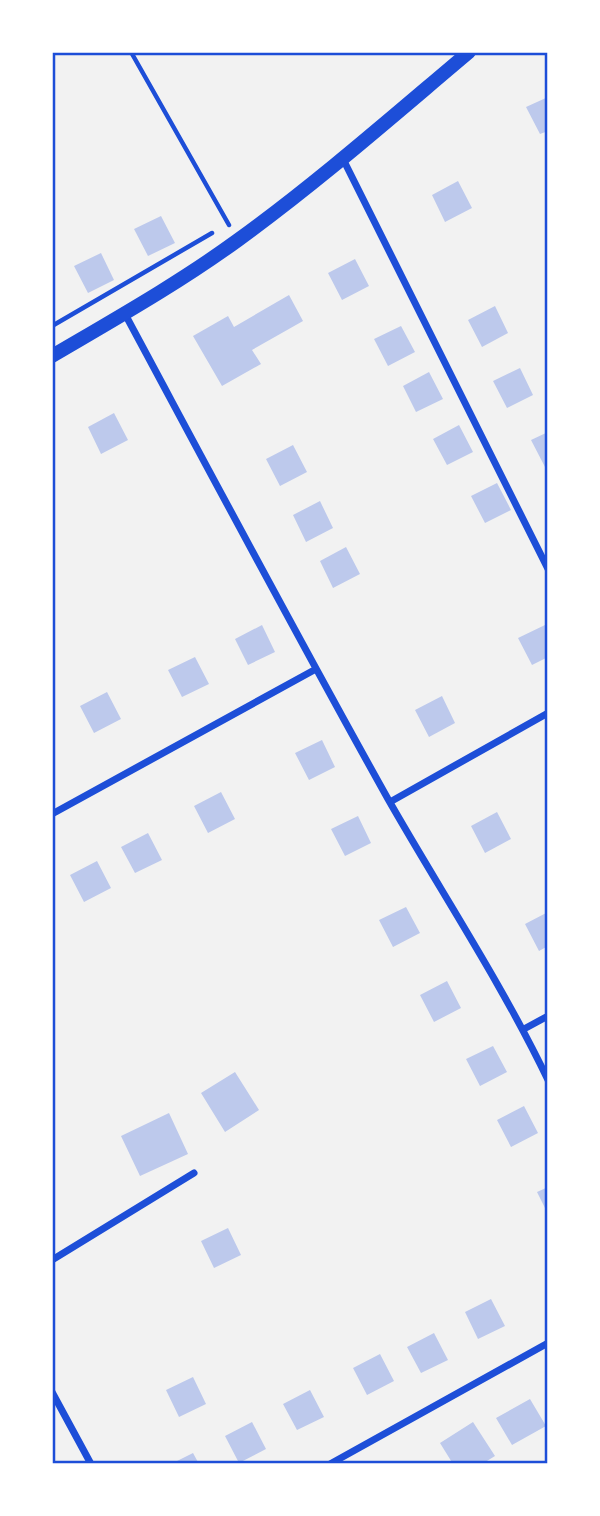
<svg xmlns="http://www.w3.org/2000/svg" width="600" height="1516" font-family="Ubuntu,sans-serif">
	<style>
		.building { fill: #bdc9ec }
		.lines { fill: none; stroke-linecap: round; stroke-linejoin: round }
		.path { stroke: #1d4ed8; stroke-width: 4.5 }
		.minor { stroke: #1d4ed8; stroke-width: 7 }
		.secondary { stroke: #1d4ed8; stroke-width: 14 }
		.neatline { fill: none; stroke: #1d4ed8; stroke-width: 2.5 }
	</style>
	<rect width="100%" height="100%" fill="#f2f2f2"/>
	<path class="building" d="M548 97V131L540 134 526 107Z
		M458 181 472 208 445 222 432 195Z
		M161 216 175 243 148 256 134 229Z
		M101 253 114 280 88 293 74 266Z
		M355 259 369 286 342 300 328 273Z
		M289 295 303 321 252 350 261 364 222 386 193 336 228 316 234 327Z
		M495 306 508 333 482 347 468 320Z
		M401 326 415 352 388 366 374 339Z
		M520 368 533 395 507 408 493 381Z
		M429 372 443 399 416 412 403 386Z
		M114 413 128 440 101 454 88 427Z
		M459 425 473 452 447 465 433 439Z
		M548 432V466L545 467 531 440Z
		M293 445 307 472 280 486 266 459Z
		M497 483 511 510 485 523 471 496Z
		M320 501 333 528 306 542 293 515Z
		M346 547 360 574 333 588 320 561Z
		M262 625 275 652 248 665 235 639Z
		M545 625 548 630V657L532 665 518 638Z
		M195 657 209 684 182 697 168 670Z
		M107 692 121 719 94 733 80 706Z
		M442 696 455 723 429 737 415 710Z
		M322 740 335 767 309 780 295 753Z
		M221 792 235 819 208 833 194 806Z
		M497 812 511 839 485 853 471 826Z
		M358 816 371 843 345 856 331 829Z
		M148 833 162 860 135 873 121 847Z
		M97 861 111 888 84 902 70 875Z
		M406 907 420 933 393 947 379 920Z
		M548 912V946L539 951 525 924Z
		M447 981 461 1008 434 1022 420 995Z
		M493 1046 507 1072 480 1086 466 1059Z
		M235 1072 259 1110 225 1132 201 1093Z
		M524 1106 538 1133 511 1147 497 1120Z
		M169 1113 188 1154 140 1176 121 1136Z
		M548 1187V1214L537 1192Z
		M228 1228 241 1255 214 1268 201 1241Z
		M491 1299 505 1326 478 1339 465 1312Z
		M434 1333 448 1360 421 1373 407 1347Z
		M380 1354 394 1381 367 1395 353 1368Z
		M193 1377 206 1404 179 1417 166 1390Z
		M310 1390 324 1417 297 1430 283 1404Z
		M530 1399 546 1426 512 1445 496 1418Z
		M252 1422 266 1449 239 1463 225 1436Z
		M473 1422 495 1456 482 1464H453L440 1443Z
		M193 1453 199 1464H171Z"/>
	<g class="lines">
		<path class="path" d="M131 52 229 225
			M52 326 212 233"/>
		<path class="minor" d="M343 159 548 569
			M125 314C212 476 298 638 388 799 441 892 501 982 548 1080
			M390 802 548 713
			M52 814 316 669
			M524 1029 548 1016
			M52 1260 194 1173
			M52 1392 91 1464
			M330 1464 548 1343"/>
		<path class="secondary" d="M52 356C115 319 179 283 238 240 318 182 393 116 469 52"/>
	</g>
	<rect width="600" height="1516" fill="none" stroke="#ffffff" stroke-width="108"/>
	<rect x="54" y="54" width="492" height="1408" class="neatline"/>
</svg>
